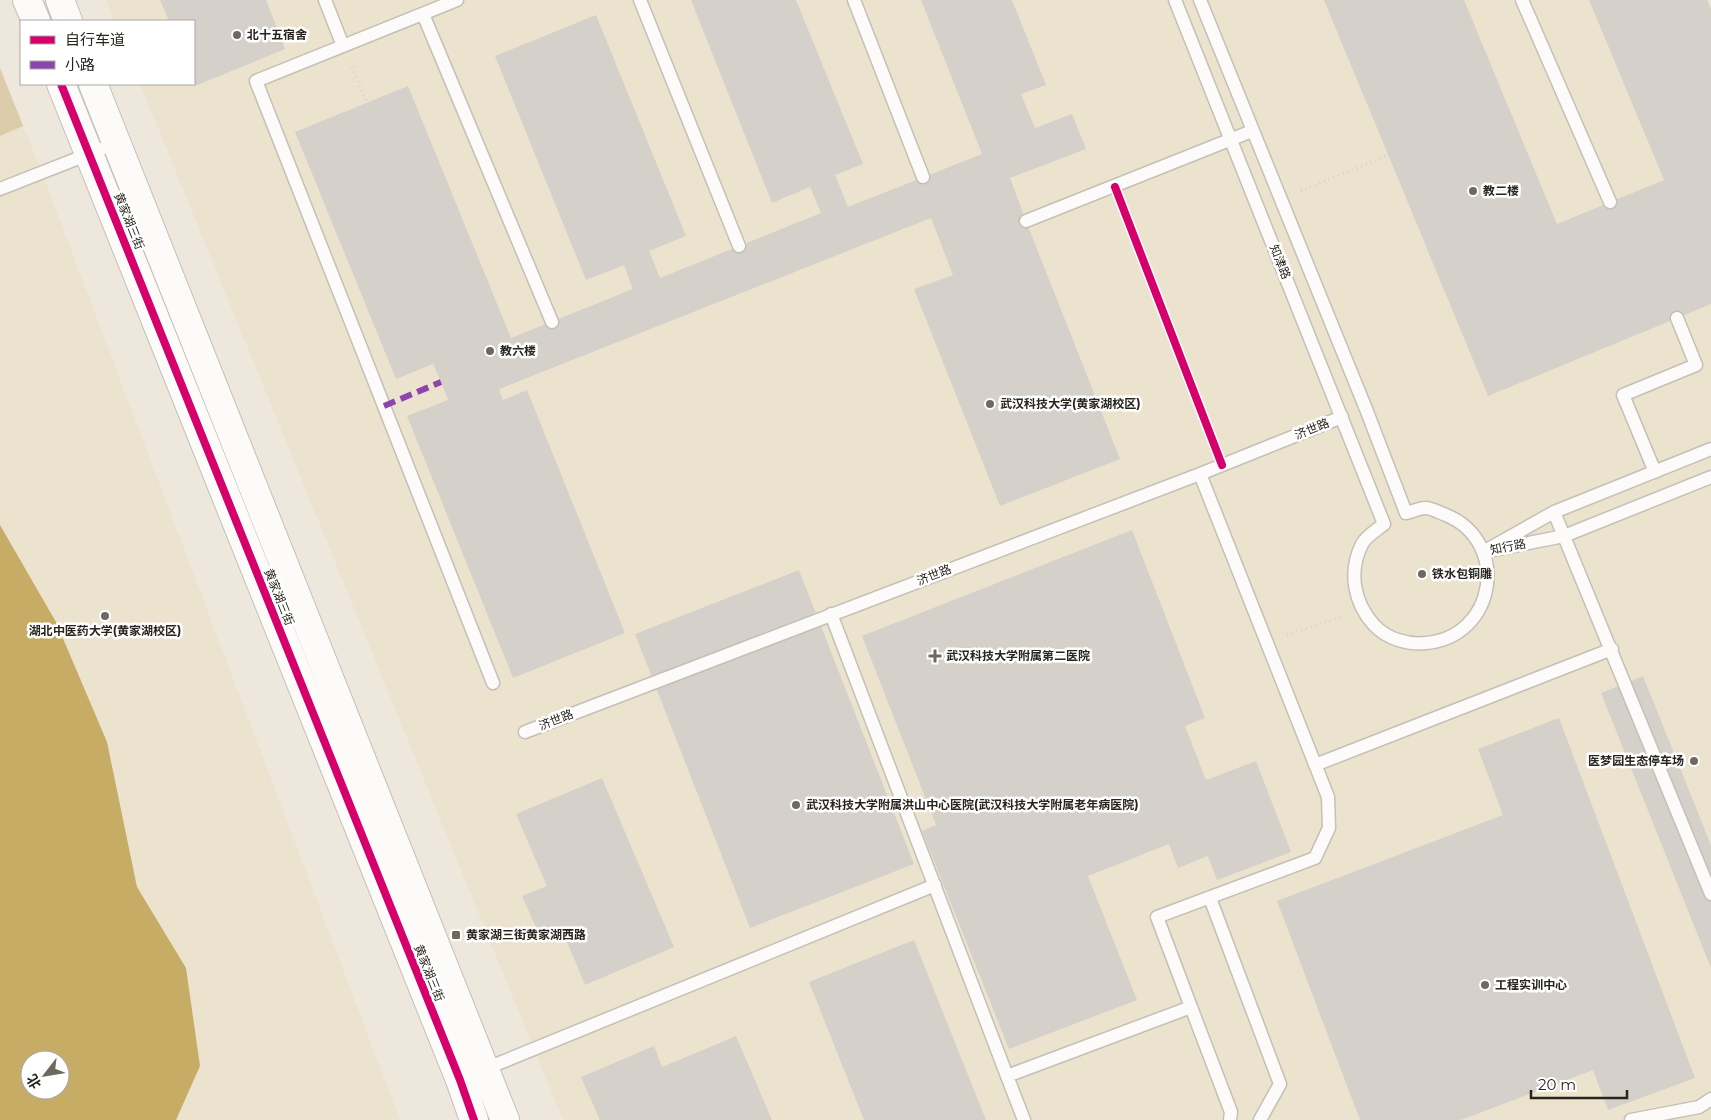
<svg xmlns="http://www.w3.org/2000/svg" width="1711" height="1120" font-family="Montserrat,'Noto Sans SC',sans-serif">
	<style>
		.built { fill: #ece3cf; fill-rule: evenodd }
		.green { fill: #dcccaa }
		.water { fill: #c7ac66; fill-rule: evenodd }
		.building { fill: #d5d0c9 }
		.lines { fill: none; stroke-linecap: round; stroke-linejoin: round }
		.lane-casing { stroke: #c4c0b7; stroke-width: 15 }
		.secondary-casing { stroke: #c4c0b7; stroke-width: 30 }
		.path { stroke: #d4d2ce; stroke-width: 3; stroke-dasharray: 1 4; stroke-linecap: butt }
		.lane { stroke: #fcfbfa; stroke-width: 12 }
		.secondary { stroke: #fcfbfa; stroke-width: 28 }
		.quiet { stroke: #8e44ad; stroke-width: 6; stroke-dasharray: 12 6; stroke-linecap: butt }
		.cycleway-casing { stroke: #fff; stroke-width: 11 }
		.cycleway { stroke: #d6006c; stroke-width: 8 }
		.poi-dot { fill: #6d6960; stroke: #fff; stroke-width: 2 }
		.labels { text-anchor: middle; stroke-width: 5; stroke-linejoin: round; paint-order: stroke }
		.poi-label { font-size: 12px; font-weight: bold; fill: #28251e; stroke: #fff; text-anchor: start }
		.street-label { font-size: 12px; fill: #28251e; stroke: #fff }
	</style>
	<rect width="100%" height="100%" fill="#ede7dc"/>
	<path class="built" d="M106 0H1711V1120H563L140 84H194V21H114Z
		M0 68 42 173 400 1120H0ZM30 1060H60V1090H30Z"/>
	<path class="green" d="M0 68 23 126 0 136Z"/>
	<path class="water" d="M0 525 56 622 107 742 137 887 186 968 200 1066 176 1120H0ZM30 1060H60V1090H30Z"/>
	<path class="building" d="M160 0H266L285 49 195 86 194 21H169Z
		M691 0H796L863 164 835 175 848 207 982 154 921 0H1012L1046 85 1021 94 1035 128 1072 114 1086 149 1010 178 1026 221 1120 459 1000 506 914 289 953 275 931 218 499 389 503 400 527 390 625 633 513 678 407 416 448 400 441 382 433 364 396 379 295 132 408 86 511 338 633 289 624 265 586 280 495 56 596 15 686 236 649 251 660 278 821 213 810 187 772 203Z
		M1324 0H1464L1557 224 1664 180 1589 0H1707L1711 9V304L1488 396Z
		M1132 530 1205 718 1185 726 1206 780 1256 761 1291 852 1217 880 1208 856 1178 868 1169 844 1088 876 1137 1000 1009 1049 922 831 936 825 862 636Z
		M799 570 914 864 750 928 635 634Z
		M1643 676 1711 845V968L1601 693Z
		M1559 718 1695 1078 1608 1110 1593 1070 1461 1120H1360L1277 901 1503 815 1478 749Z
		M602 778 674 947 585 985 563 932 542 941 522 896 547 886 516 814Z
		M914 940 986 1120H864L809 982Z
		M736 1036 772 1120H600L581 1077 654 1046 662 1067Z"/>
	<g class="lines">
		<defs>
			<path id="lane" d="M325 0 343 46
				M457 0 256 81 493 683
				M640 0 739 246
				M854 0 923 177
				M1175 0 1384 524C1377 530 1366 536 1362 544 1348 572 1354 603 1374 625 1387 639 1408 645 1426 643 1496 637 1511 542 1446 515 1440 513 1432 508 1425 508 1419 508 1412 512 1406 513L1366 409 1200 0
				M1522 0 1610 202
				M423 14 552 322
				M0 189 117 143
				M1026 221 1252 131
				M1711 449 1554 512 1483 552 1564 536 1711 477
				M1655 472 1623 395 1696 365 1677 318
				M1554 512 1711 894
				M831 614 1007 1076 1191 1007 1157 917 1315 858 1329 828 1328 797 1200 474
				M525 732 1200 474 1342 417
				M1315 765 1612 649
				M1210 898 1280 1084 1260 1120
				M1191 1007 1231 1112 1230 1120
				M485 1069 935 885
				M1007 1076 1024 1120
				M1631 1120 1699 1107 1711 1099"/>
			<path id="secondary" d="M27 0 36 21
				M60 0 68 21
				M61 84 460 1080 474 1120
				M93 84 505 1120"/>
		</defs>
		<use href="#lane" class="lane-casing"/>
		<use href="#secondary" class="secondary-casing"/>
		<path class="path" d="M352 67 367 103
			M1301 191 1388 155
			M1287 635 1340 617"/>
		<use href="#lane" class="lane"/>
		<use href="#secondary" class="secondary"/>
		<path class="quiet" d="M384 406 441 382"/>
		<defs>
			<path id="cycleway" d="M61 84 460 1080 474 1120
				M1115 187 1222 465"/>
		</defs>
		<use href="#cycleway" class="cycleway-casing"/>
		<use href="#cycleway" class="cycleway"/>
	</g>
	<g class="poi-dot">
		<circle cx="237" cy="35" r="5"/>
		<circle cx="1473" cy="191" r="5"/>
		<circle cx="490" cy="351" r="5"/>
		<circle cx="990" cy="404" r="5"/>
		<circle cx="1422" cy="574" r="5"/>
		<circle cx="105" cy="616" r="5"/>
		<path d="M932.5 648.5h5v5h5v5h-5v5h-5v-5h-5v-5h5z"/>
		<circle cx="1694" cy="761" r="5"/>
		<circle cx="796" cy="805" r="5"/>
		<rect x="451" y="930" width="10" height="10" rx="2.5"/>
		<circle cx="1485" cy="985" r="5"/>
	</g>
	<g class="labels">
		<g class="poi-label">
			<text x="247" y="39">北十五宿舍</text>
			<text x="1483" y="195">教二楼</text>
			<text x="500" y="355">教六楼</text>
			<text x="1000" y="408">武汉科技大学(黄家湖校区)</text>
			<text x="1432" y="578">铁水包铜雕</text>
			<text x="105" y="635" text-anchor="middle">湖北中医药大学(黄家湖校区)</text>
			<text x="946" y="660">武汉科技大学附属第二医院</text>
			<text x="1684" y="765" text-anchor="end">医梦园生态停车场</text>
			<text x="806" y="809">武汉科技大学附属洪山中心医院(武汉科技大学附属老年病医院)</text>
			<text x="466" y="939">黄家湖三街黄家湖西路</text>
			<text x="1495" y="989">工程实训中心</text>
		</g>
		<g class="street-label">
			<text transform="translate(129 221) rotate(68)" y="4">黄家湖三街</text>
			<text transform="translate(1280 262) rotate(68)" y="4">知津路</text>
			<text transform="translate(1312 429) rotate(-22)" y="4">济世路</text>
			<text transform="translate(1508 547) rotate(-11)" y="4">知行路</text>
			<text transform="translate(934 575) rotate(-21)" y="4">济世路</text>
			<text transform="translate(279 597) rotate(68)" y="4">黄家湖三街</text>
			<text transform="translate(556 720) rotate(-21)" y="4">济世路</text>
			<text transform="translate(429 973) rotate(68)" y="4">黄家湖三街</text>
		</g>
	</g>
	<rect x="20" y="20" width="175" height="65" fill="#ffffff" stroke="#a9a8a5"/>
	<rect x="30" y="36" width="25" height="8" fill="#d6006c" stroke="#a9a8a5"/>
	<text x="65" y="45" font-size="15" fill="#28251e">自行车道</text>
	<rect x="30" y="61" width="25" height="8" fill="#8e44ad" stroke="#a9a8a5"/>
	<text x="65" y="70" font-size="15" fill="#28251e">小路</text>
	<g transform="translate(45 1075) rotate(239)"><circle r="24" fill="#ffffff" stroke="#a9a8a5"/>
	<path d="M0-4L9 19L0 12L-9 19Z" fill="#6d6960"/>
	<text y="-8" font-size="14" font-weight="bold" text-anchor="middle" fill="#28251e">北</text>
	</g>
	<path d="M1531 1090v8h96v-8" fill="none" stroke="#28251e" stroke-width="2.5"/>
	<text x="1538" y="1090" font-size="15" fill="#28251e" stroke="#ffffff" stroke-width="4" paint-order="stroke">20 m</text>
</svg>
